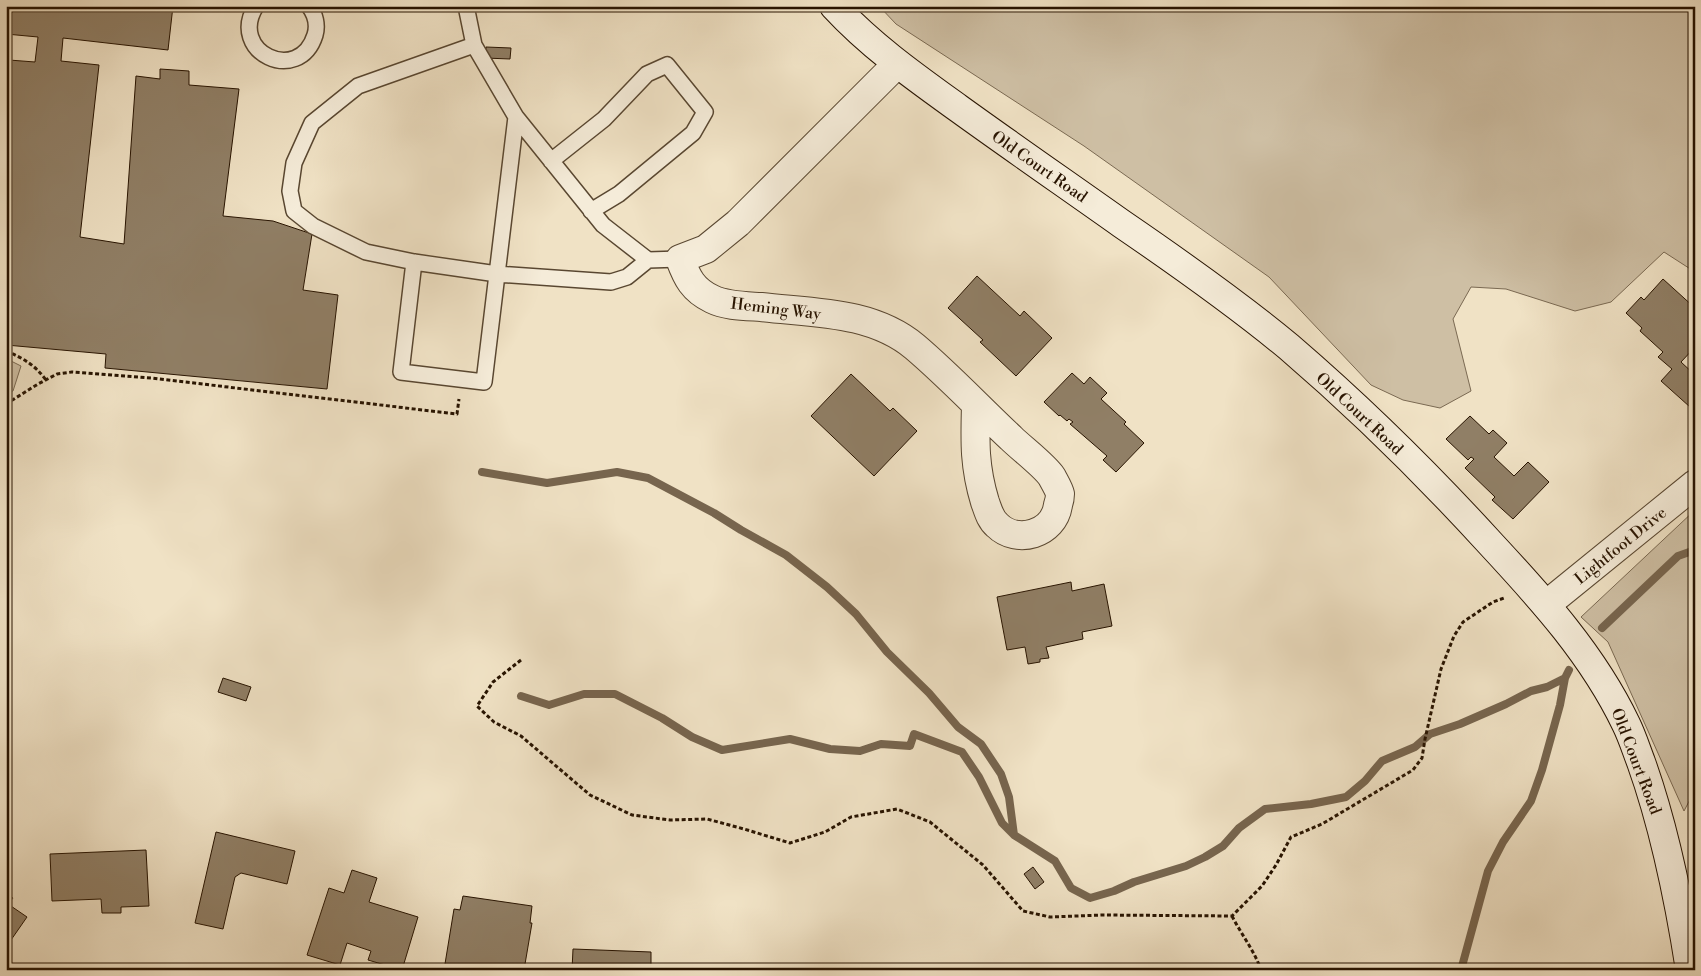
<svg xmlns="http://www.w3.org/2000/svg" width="1701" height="976" font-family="'Libre Bodoni',serif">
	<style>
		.green { fill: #cebfa4; stroke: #7a6952 }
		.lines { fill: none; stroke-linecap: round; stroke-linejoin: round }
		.stream { stroke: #77654e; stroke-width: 8 }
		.building { fill: #907f66; stroke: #271300 }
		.lane-casing { stroke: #594731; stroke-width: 18 }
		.street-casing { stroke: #594731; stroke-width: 30 }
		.secondary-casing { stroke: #271300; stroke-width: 30 }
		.path { stroke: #271300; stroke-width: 3; stroke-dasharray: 4 2.5; stroke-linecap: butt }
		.lane { stroke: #f5ecd9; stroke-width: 15 }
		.street { stroke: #f5ecd9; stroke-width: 28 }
		.secondary { stroke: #f5ecd9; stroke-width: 28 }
		.labels { text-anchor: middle; stroke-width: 4.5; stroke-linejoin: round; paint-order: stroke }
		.street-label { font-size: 16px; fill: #271300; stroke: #f5ecd9 }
	</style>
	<rect width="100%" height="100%" fill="#f0e2c5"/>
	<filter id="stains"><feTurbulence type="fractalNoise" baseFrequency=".004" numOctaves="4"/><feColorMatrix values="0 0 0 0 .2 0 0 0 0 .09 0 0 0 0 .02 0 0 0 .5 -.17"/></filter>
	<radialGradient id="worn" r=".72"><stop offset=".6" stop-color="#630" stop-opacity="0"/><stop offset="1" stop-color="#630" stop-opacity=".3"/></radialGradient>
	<path class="green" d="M879 6H1695V272L1664 252 1611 302 1575 311 1506 289 1471 287 1453 319 1471 391 1440 408 1403 400 1371 385 1269 277 1084 146 896 24Z
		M6 361H11L21 366 13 391 6 394Z
		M1695 510V790L1684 811 1608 642 1581 617Z"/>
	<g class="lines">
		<path class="stream" d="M482 472 547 483 617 472 648 478 714 513 741 530 786 555 827 587 856 614 887 652 929 693 958 727 981 744 1001 774 1009 797 1014 835 1055 861 1071 888 1090 898 1114 891 1134 882 1186 866 1205 857 1223 846 1239 828 1265 809 1311 804 1346 797 1365 781 1382 761 1415 747 1430 734 1460 724 1506 704 1531 691 1547 687 1565 678
			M1602 628 1678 556 1695 550
			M521 696 549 705 584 694H615L662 718 692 737 722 750 790 739 830 749 860 751 881 744 910 746 914 734 962 752 979 777 1002 823 1014 835
			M1461 970 1488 871 1503 842 1531 801 1542 770 1560 705 1565 678 1569 670"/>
	</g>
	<path class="building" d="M6 6H173L168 50 63 38 61 61 99 65 80 237 124 244 136 76 160 79V69L189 71V85L239 89 223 216 273 221 312 234 303 290 338 295 327 389 105 368 106 354 6 345V87L9 60 35 62 38 37 6 34Z
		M486 47 511 48 510 59 485 58Z
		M977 276 1020 316 1024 311 1052 338 1016 376 980 342 983 340 948 308Z
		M1663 279 1695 308V347L1681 362 1695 375V401L1690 407 1661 381 1672 369 1658 357 1663 352 1640 331 1642 328 1626 313 1641 297 1644 300Z
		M1072 373 1084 384 1090 377 1107 393 1101 399 1126 422 1124 424 1144 443 1116 472 1103 460 1107 456 1070 424 1073 422 1069 419 1067 421 1060 415 1059 416 1044 402Z
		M851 374 890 411 893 408 917 431 874 476 811 416Z
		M1470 416 1489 434 1493 430 1507 443 1494 457 1514 476 1528 462 1549 482 1513 519 1492 500 1495 497 1465 468 1474 459 1471 457 1468 460 1446 439Z
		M1071 582 1072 591 1104 584 1112 626 1082 632 1083 639 1046 647 1049 658 1040 659V662L1028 664 1025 647 1007 650 997 597Z
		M223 678 251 687 246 701 218 692Z
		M216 832 295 851 287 884 241 873 235 877 223 929 195 923Z
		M146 850 149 906 121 907V913H102L101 899 52 901 50 854Z
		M1033 867 1044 882 1035 889 1024 874Z
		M352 870 377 878 369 902 418 917 402 970 368 960 371 951 347 943 340 965 307 955 329 888 344 893Z
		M6 893 13 898 8 904 27 917 11 940 6 937Z
		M463 896 532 906 530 923H532L524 970H444L454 909 460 910Z
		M573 949 651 952V970H572Z"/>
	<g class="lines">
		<defs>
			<path id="lane" d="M256 6C227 52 299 86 315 35 318 25 315 14 309 6
				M466 6 474 45 516 117 603 225 648 260 680 259
				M474 45 358 86 312 123 294 163 290 191 294 211 313 226 366 252 414 262 497 274 611 282 627 277 648 260
				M551 161 604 119 647 74 667 65 705 112 693 133 619 194 591 211
				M414 262 401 372 484 382 516 117"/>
			<path id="street" d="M897 64 738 223 706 249 680 259C687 278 693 290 712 299 726 306 745 306 761 307 813 313 872 311 915 347 948 375 979 408 1011 438 1021 448 1045 466 1052 477 1054 481 1059 489 1060 494 1060 497 1059 502 1058 505 1054 534 1017 545 997 525 990 519 988 510 985 502 974 466 975 441 976 405
				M1546 605 1695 484"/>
			<path id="secondary" d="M834 6C871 46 915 77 958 108 1012 147 1067 185 1122 224 1179 263 1236 303 1289 347 1360 408 1427 474 1490 543 1542 599 1593 655 1626 724 1632 736 1636 749 1641 762 1665 829 1679 899 1690 970"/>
		</defs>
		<use href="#lane" class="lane-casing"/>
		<use href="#street" class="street-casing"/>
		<use href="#secondary" class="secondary-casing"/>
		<path class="path" d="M6 351C23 358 35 365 46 380
			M6 404 38 384 57 374 72 372 151 378 457 414 459 399
			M521 660 493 682 477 706 494 722 521 736 590 795 632 815 670 820 707 819 744 829 790 843 825 832 851 817 897 809 930 822 983 865 1023 911 1050 917 1102 915 1232 916 1262 886 1276 865 1291 837 1322 824 1413 770 1422 758 1425 739 1441 669 1454 636 1463 622 1493 602 1504 598
			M1232 916C1241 934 1254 950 1261 970"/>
		<use href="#lane" class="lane"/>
		<use href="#street" class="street"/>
		<use href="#secondary" class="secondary"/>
	</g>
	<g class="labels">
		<g class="street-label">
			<text transform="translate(1040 166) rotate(35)" y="6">Old Court Road</text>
			<text transform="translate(776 308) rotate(7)" y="6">Heming Way</text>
			<text transform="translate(1360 413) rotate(43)" y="6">Old Court Road</text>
			<text transform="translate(1620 545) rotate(-39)" y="6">Lightfoot Drive</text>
			<text transform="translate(1637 761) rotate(69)" y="6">Old Court Road</text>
		</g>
	</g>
	<rect width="1701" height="976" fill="none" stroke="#f0e2c5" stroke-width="25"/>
	<rect x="8" y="8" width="1686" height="961" fill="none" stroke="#271300" stroke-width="2.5"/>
	<rect x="12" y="12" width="1676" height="951" fill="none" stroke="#271300"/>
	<rect width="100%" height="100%" filter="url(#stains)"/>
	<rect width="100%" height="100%" fill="url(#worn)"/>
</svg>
